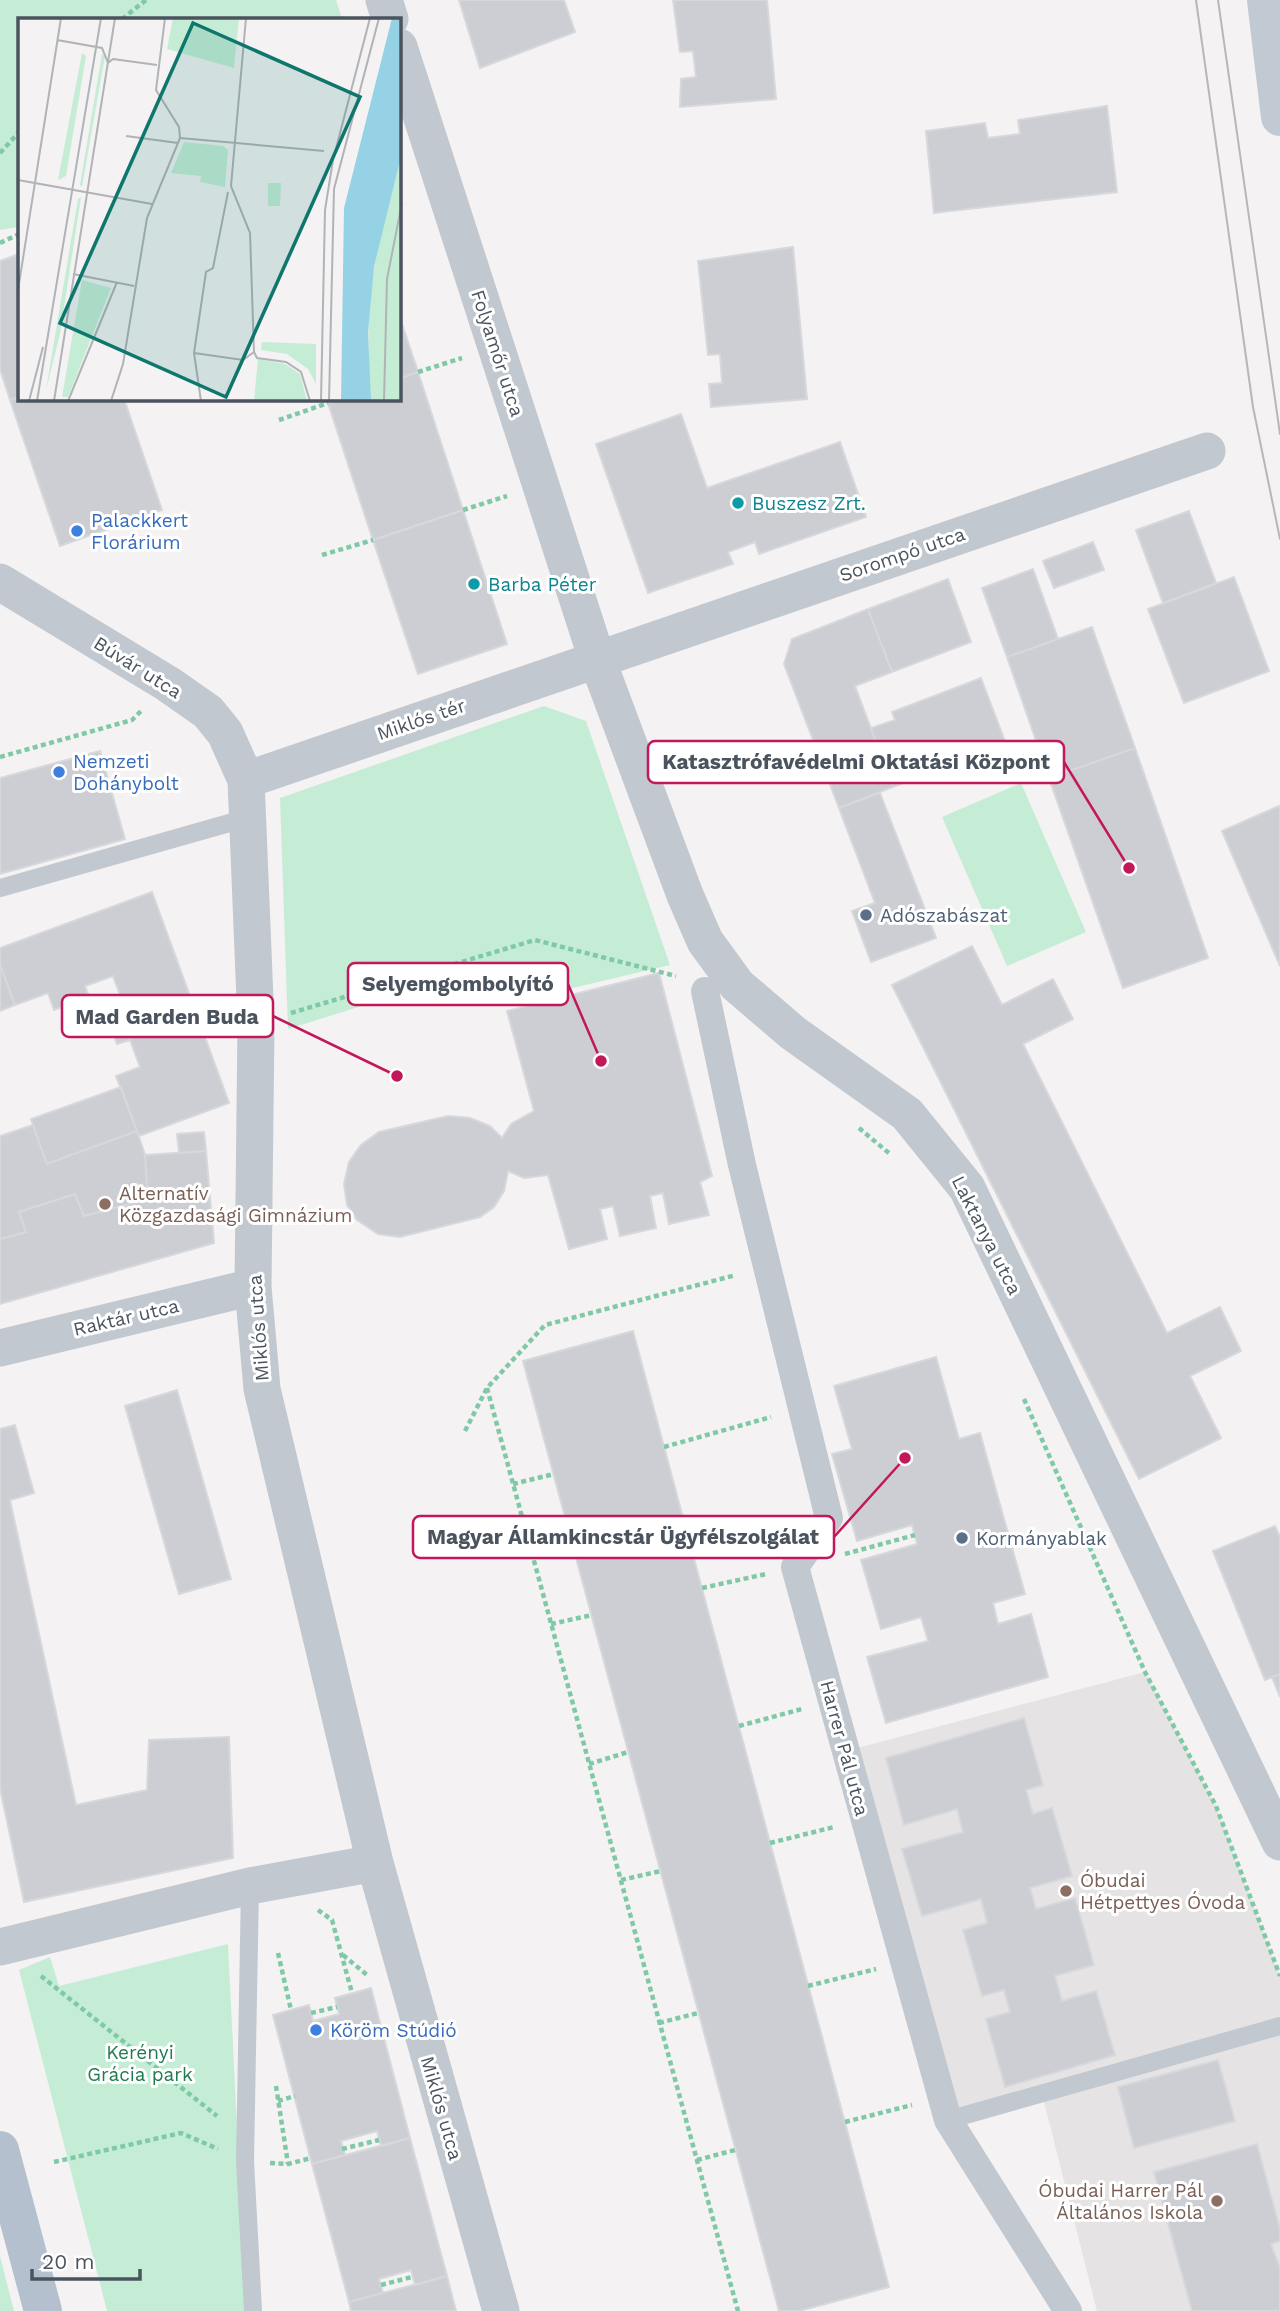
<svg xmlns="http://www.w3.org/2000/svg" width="1280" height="2311" font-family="'Work Sans',sans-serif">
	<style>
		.education { fill: #e5e3e3 }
		.green { fill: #c5edd6 }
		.building { fill: #ccced4; stroke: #d6d8dc; stroke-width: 2 }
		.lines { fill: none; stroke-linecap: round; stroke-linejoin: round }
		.path { stroke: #7fc9a7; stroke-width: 4.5; stroke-dasharray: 5 3.5; stroke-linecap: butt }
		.service { stroke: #c1c8cf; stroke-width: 18 }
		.pedestrian { stroke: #c1c8cf; stroke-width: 28 }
		.minor { stroke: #c1c8cf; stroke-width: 37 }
		.secondary { stroke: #c1c9d3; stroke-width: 38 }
		.primary { stroke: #b4c0ce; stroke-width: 38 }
		.tram { stroke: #b4b7bb; stroke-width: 2 }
		.culture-dot { fill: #0f9aa8; stroke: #fff; stroke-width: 2.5 }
		.shop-dot { fill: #3f7fe0; stroke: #fff; stroke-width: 2.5 }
		.service-dot { fill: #5c6f8a; stroke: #fff; stroke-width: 2.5 }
		.education-dot { fill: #8d6e63; stroke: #fff; stroke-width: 2.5 }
		.labels { text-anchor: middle; stroke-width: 6; stroke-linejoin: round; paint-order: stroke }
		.street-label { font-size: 19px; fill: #4b545e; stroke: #fff }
		.culture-label { font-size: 19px; fill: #0d838f; stroke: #fff; text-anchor: start }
		.shop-label { font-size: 19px; fill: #366cbe; stroke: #fff; text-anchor: start }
		.service-label { font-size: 19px; fill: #4e5e75; stroke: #fff; text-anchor: start }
		.education-label { font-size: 19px; fill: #785e54; stroke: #fff; text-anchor: start }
		.park-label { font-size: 19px; fill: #1f7c51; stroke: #fff }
		.inset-road { fill: none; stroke: #b0b3b7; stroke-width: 2 }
		.view { fill: #0f766e; fill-opacity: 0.15; stroke: #0f766e; stroke-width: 3.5 }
		.inset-edge { fill: none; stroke: #4b545e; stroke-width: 3.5 }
		.leader { fill: none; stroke: #c2185b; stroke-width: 2.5 }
		.callout-dot { fill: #c2185b; stroke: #fff; stroke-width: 2.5 }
		.callout { fill: #fff; stroke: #c2185b; stroke-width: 2.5 }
		.callout-label { font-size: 21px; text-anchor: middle; font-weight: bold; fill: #4b545e }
	</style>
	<rect width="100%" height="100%" fill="#f4f2f2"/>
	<path class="education" d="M1145 1672 1216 1806 1280 1976V2311H1097L1042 2094 948 2120 846 1751Z"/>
	<path class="green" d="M0 0H336L342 19H19V227L0 230Z
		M544 706 586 721 670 965 501 1005 490 966 288 1029 280 798Z
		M1021 783 1086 932 1007 966 942 817Z
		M228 1944 246 2311H107L19 1970 50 1957 59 1986Z
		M0 2256 14 2311H0Z"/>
	<path class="building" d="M459 0H564L575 32 480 68Z
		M673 0H767L776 99 680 107 681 79 696 77 693 51 680 52Z
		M1107 106 1117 192 934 213 926 131 985 123 988 138 1020 134 1018 120Z
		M793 247 807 399 711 407 709 384 722 383 720 354 708 355 698 261Z
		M19 254V397L10 400 0 369V261Z
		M399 315 418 372 399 379Z
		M418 372 463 510 373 540 328 403 338 399H399V379Z
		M19 397 124 399 162 510 60 546 10 400Z
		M681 414 707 488 840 442 866 517 759 554 755 542 728 552 733 564 648 593 596 444Z
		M463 510 507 644 418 674 373 540Z
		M1189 511 1216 583 1163 603 1136 530Z
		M1093 542 1104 570 1054 588 1043 561Z
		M1033 569 1058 639 1007 657 982 588Z
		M1234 577 1269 671 1184 703 1148 609Z
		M948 579 971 642 892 672 868 609Z
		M868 609 892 672 855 686 893 787 839 808 784 664 792 639Z
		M1092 627 1135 748 1049 778 1007 657Z
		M981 678 1006 744 893 787 871 728 895 720 892 712Z
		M1135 748 1208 958 1123 988 1049 778Z
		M100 751 125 839 0 874V778Z
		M880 793 936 938 871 962 852 911 875 903 839 808Z
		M1279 806 1280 808V966L1222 831Z
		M152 892 229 1103 139 1136 116 1076 140 1067 130 1040 117 1044 105 1013 124 1006 113 976 85 986 89 997 54 1010 48 993 15 1005 0 965V948Z
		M972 946 1002 1005 1053 979 1073 1019 1023 1044 1167 1333 1220 1307 1241 1351 1190 1376 1221 1438 1139 1479 892 985Z
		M0 965 15 1005 0 1011Z
		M659 973 712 1176 700 1182 709 1215 669 1224 663 1193 650 1196 656 1228 620 1236 613 1206 600 1209 607 1239 569 1249 548 1175 524 1178 508 1171 504 1191 494 1207 480 1217 400 1237 378 1234 357 1220 347 1205 344 1184 349 1162 361 1145 379 1132 448 1116 470 1118 490 1126 502 1138 511 1124 534 1111 507 1011Z
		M121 1087 137 1131 47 1164 31 1119Z
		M33 1125 47 1164 137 1131 145 1155 147 1187 138 1192 136 1202 84 1216 75 1194 19 1212 26 1232 0 1239V1136Z
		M204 1132 206 1151 179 1153 177 1134Z
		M206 1151 214 1243 0 1304V1239L26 1232 19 1212 75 1194 84 1216 136 1202 138 1192 147 1187 145 1155Z
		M633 1331 889 2287 799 2311H779L523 1361Z
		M936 1357 959 1439 980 1433 1025 1594 993 1603 998 1624 1031 1614 1048 1677 886 1723 867 1657 928 1641 921 1617 881 1629 861 1560 917 1544 912 1525 857 1541 832 1454 852 1449 834 1386Z
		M177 1390 231 1579 179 1594 125 1406Z
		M15 1425 34 1493 10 1500 76 1805 147 1790 149 1740 229 1737 233 1858 24 1902 0 1788V1429Z
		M1275 1526 1280 1537V1674L1265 1680 1213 1551Z
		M1280 1674V1697L1272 1677Z
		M1024 1718 1043 1785 1026 1790 1033 1814 1052 1808 1072 1876 1030 1888 1036 1909 1075 1898 1094 1965 1055 1976 1062 2001 1096 1991 1115 2055 1005 2087 986 2019 1010 2012 1004 1990 982 1996 963 1930 987 1923 981 1899 922 1916 902 1849 963 1832 957 1809 904 1825 886 1758Z
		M371 1988 410 2138 381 2146 377 2131 341 2141 345 2155 312 2164 273 2015 309 2005 313 2021 339 2014 335 1998Z
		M1218 2060 1235 2121 1134 2148 1118 2087Z
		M410 2138 447 2276 415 2285 411 2270 379 2279 383 2293 349 2302 312 2164Z
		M1257 2144 1280 2229V2241L1271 2244 1280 2268V2311H1192L1154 2172Z
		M447 2276 456 2311H351L349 2302Z"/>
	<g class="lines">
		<path class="path" d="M122 19 146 0
			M0 153 19 132
			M0 243 19 234
			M418 372 462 358
			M279 420 328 403
			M463 510 507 496
			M322 555 373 540
			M0 757 132 720 141 711
			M291 1013 535 940 676 976
			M859 1128 890 1154
			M487 1388 738 2311
			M1024 1399 1145 1672 1216 1806 1280 1976
			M465 1431 487 1388 545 1325 736 1275
			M664 1447 771 1417
			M513 1484 554 1474
			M845 1554 915 1535
			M702 1588 766 1574
			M551 1624 592 1615
			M739 1726 802 1709
			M589 1764 628 1752
			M770 1843 834 1827
			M621 1880 661 1871
			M318 1910 332 1920 352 1993
			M278 1953 291 2010
			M343 1955 367 1975
			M41 1976 217 2116
			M808 1986 876 1969
			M311 2013 337 2007
			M659 2023 698 2013
			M276 2086 288 2164
			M278 2101 295 2096
			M845 2122 912 2105
			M342 2149 379 2140
			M697 2160 735 2150
			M54 2162 181 2133 218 2149
			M270 2163 288 2164 311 2158
			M381 2285 412 2277"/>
		<path class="service" d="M0 888 247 818
			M250 1886 245 2161 253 2311
			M948 2120 1280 2026"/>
		<path class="pedestrian" d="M705 991 742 1165 829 1518 795 1567 948 2120 1068 2311"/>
		<path class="minor" d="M384 0 390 19
			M399 47 597 659 685 895 705 941 737 985 793 1033 907 1114 967 1188 1280 1842
			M0 582 168 684 208 712 225 733 246 780 256 1024 253 1287 262 1389 375 1863 501 2311
			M246 780 1207 451
			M0 1348 253 1287
			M0 1947 250 1886 375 1863"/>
		<path class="secondary" d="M1266 0 1280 117"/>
		<path class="primary" d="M0 2150 43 2311"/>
		<path class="tram" d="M1196 0 1253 407 1280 539
			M1218 0 1280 434"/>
	</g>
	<g class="culture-dot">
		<circle cx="738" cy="503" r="7"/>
		<circle cx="474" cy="584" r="7"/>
	</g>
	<g class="shop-dot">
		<circle cx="77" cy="531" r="7"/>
		<circle cx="59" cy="772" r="7"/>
		<circle cx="316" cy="2030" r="7"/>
	</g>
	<g class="service-dot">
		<circle cx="866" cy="915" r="7"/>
		<circle cx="962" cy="1538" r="7"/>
	</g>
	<g class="education-dot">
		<circle cx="105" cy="1204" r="7"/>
		<circle cx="1066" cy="1891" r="7"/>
		<circle cx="1217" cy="2201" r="7"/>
	</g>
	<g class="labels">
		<g class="street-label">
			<text transform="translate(498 353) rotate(72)" y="7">Folyamőr utca</text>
			<text transform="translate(902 554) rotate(-19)" y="7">Sorompó utca</text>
			<text transform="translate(138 667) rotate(32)" y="7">Búvár utca</text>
			<text transform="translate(421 719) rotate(-19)" y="7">Miklós tér</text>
			<text transform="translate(987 1235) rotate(63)" y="7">Laktanya utca</text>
			<text transform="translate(126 1317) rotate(-13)" y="7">Raktár utca</text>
			<text transform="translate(258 1328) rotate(-94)" y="7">Miklós utca</text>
			<text transform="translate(845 1748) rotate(75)" y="7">Harrer Pál utca</text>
			<text transform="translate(442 2108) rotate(74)" y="7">Miklós utca</text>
		</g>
		<g class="culture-label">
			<text x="752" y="510">Buszesz Zrt.</text>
			<text x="488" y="591">Barba Péter</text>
		</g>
		<g class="shop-label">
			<text x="91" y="527">Palackkert<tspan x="91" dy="22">Florárium</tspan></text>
			<text x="73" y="768">Nemzeti<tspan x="73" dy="22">Dohánybolt</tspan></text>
			<text x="330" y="2037">Köröm Stúdió</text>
		</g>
		<g class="service-label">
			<text x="880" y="922">Adószabászat</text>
			<text x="976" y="1545">Kormányablak</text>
		</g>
		<g class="education-label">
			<text x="119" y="1200">Alternatív<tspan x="119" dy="22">Közgazdasági Gimnázium</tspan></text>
			<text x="1080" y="1887">Óbudai<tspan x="1080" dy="22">Hétpettyes Óvoda</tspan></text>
			<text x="1203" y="2197" text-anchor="end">Óbudai Harrer Pál<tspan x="1203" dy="22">Általános Iskola</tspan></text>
		</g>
		<g class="park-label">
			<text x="140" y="2059">Kerényi<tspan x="140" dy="22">Grácia park</tspan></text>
		</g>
	</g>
	<g transform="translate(18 18)">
		<rect width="383" height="383" fill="#f4f2f2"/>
		<path d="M155 0H221L216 50 149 31ZM64 35 68 38 48 158 40 162ZM84 36 87 38 64 169 62 167ZM383 119V383H351L350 280ZM166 124 205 128 210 132 207 169 182 164 183 158 153 155ZM250 165H263L262 188H250ZM63 179 42 316 28 372 60 181ZM64 262 93 270 50 379H44ZM244 324 298 326V366L290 351 269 336 243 332ZM240 341 267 346 282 356 289 383H236Z" fill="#c5edd6"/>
		<path d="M374 0H383L384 134 356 249 350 314 353 383H323L326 190Z" fill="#95d2e6"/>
		<path class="inset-road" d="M228 0 213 168 232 215 236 334 239 340 268 344 283 354 292 383M39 22 84 30 90 45 95 41 139 47M108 118 160 125M162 120 306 133M0 162 134 186M55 256 116 268M0 272 43 0M176 335 225 342 236 334M11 383 25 329M19 383 83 0M36 383 97 0M50 383 99 264M93 383 105 346 129 200 162 120 161 109 138 72 147 0M183 383 176 335 188 254 195 250 210 174M303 383 307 192 315 142 352 0M311 383 316 171 361 0M366 383 369 261 384 185"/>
		<path class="view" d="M175 5 342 79 208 379 42 305Z"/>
		<rect width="383" height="383" class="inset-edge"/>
	</g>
	<path class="leader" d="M1129 868L1064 762M601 1061L568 984M397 1076L273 1016M905 1458L834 1537"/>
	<g class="callout-dot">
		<circle cx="1129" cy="868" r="7"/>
		<circle cx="601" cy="1061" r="7"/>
		<circle cx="397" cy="1076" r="7"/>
		<circle cx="905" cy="1458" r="7"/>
	</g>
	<g class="callout">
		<rect x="648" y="741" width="416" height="42" rx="7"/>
		<rect x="348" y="963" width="220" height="42" rx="7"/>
		<rect x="62" y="995" width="211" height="42" rx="7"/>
		<rect x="413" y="1516" width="421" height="42" rx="7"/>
	</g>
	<g class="callout-label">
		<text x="856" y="769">Katasztrófavédelmi Oktatási Központ</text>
		<text x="458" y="991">Selyemgombolyító</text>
		<text x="167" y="1024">Mad Garden Buda</text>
		<text x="623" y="1544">Magyar Államkincstár Ügyfélszolgálat</text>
	</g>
	<path d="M32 2269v10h108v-10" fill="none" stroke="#4b545e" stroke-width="3.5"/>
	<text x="42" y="2269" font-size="21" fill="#4b545e" stroke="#ffffff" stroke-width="5" paint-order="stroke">20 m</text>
</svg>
